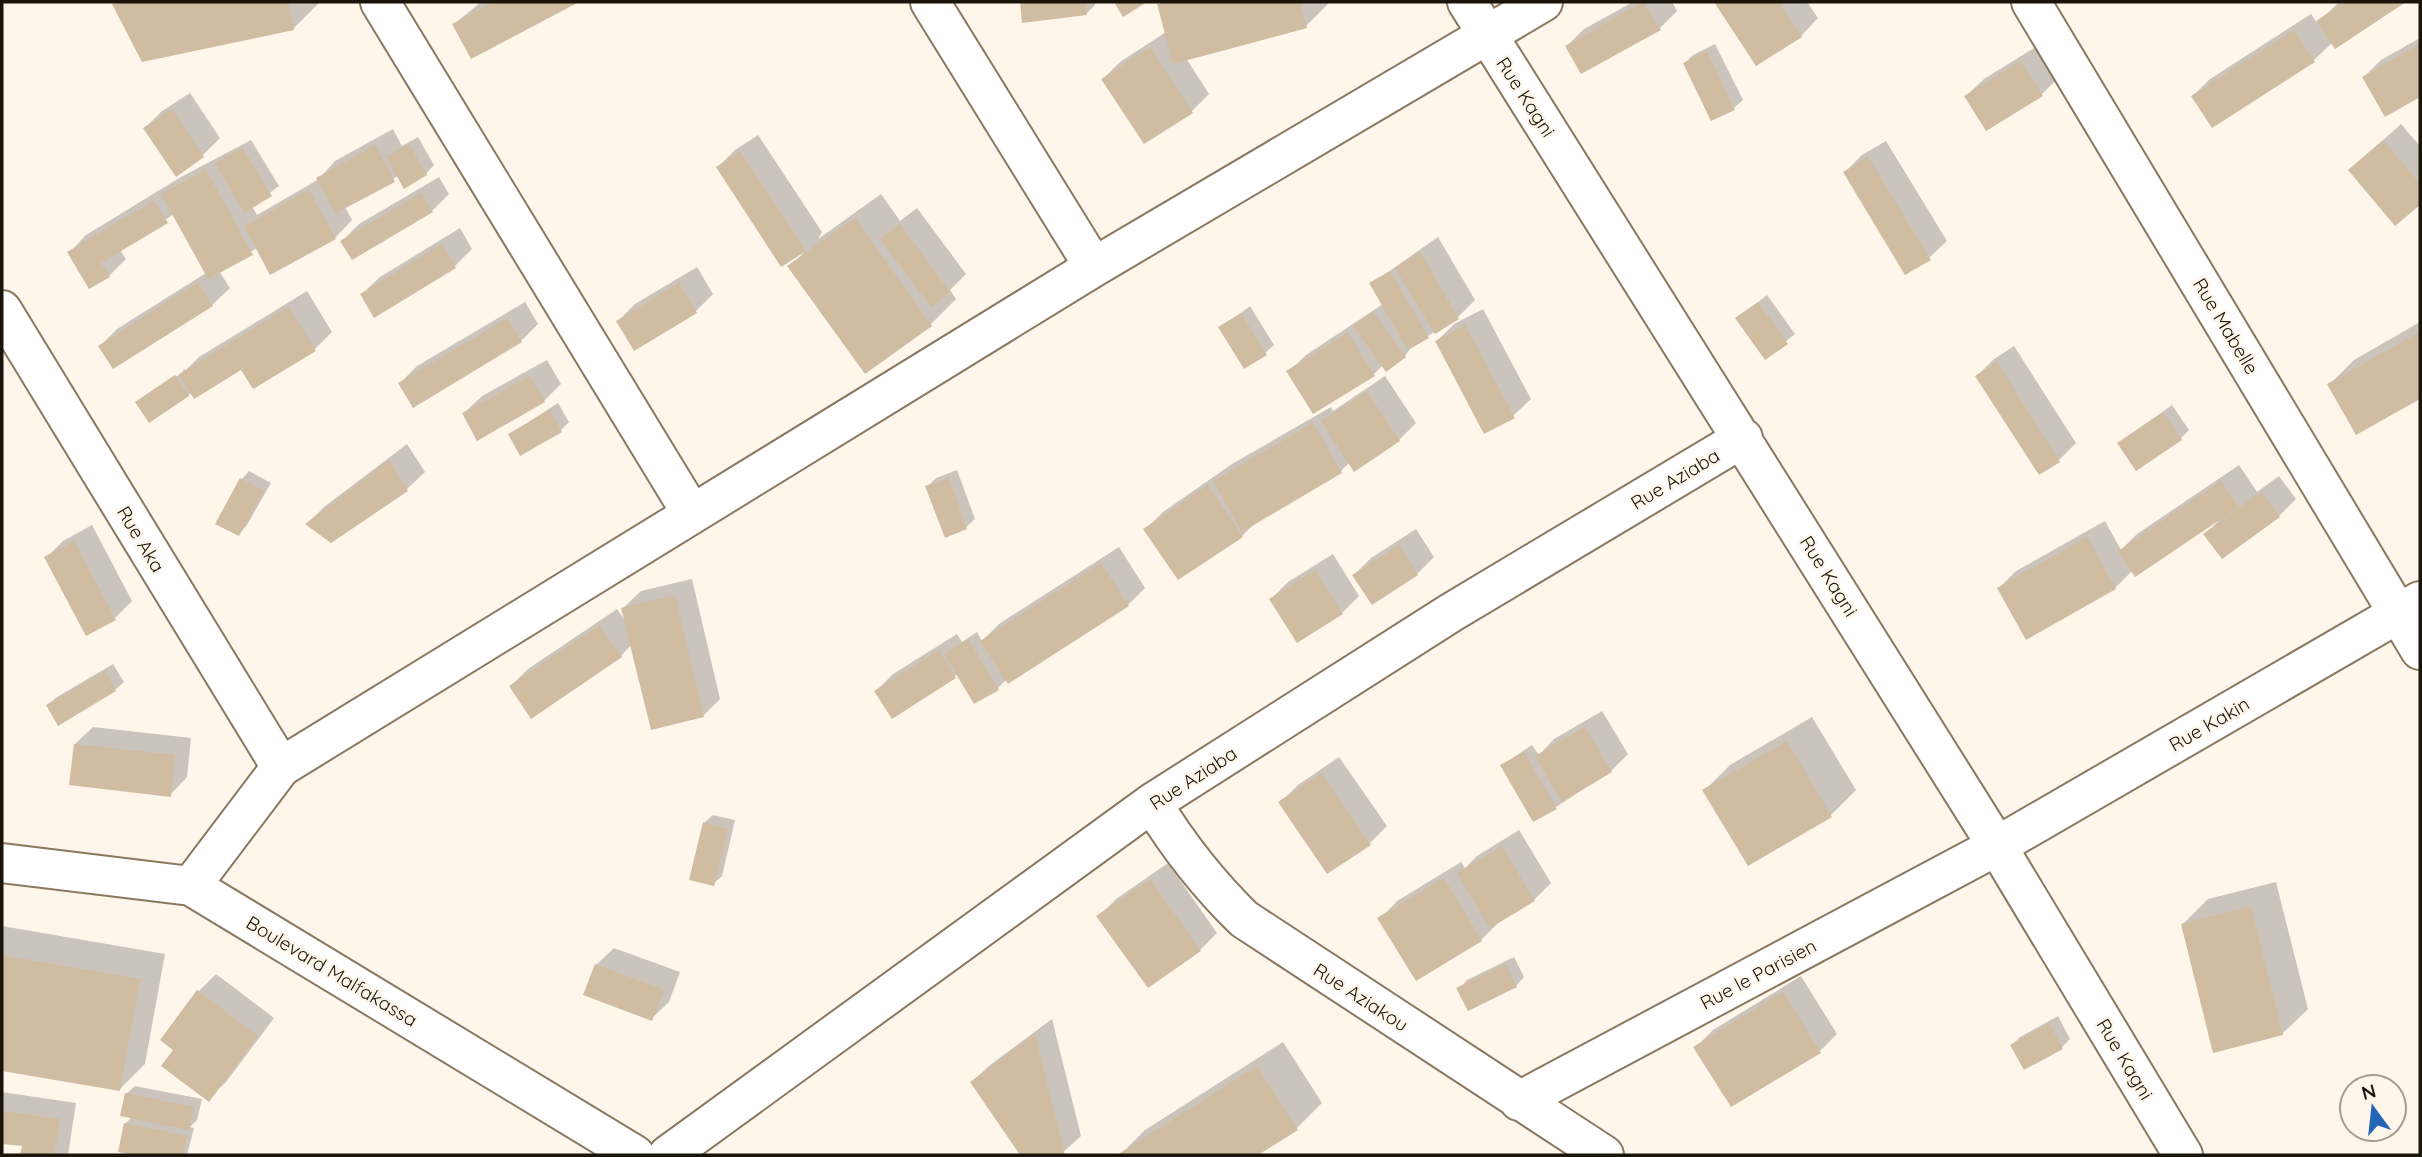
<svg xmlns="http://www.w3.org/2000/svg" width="2422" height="1157" font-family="Quicksand,sans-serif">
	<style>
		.shadow { fill: #0003 }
		.building { fill: #cfbca1 }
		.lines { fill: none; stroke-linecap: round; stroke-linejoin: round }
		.street-casing { stroke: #8a785f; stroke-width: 42 }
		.secondary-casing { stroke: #8a785f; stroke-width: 42 }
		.street { stroke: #fff; stroke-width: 38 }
		.secondary { stroke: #fff; stroke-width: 38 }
		.labels { text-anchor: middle; stroke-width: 5; stroke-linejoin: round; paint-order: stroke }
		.street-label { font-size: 19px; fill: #1a140a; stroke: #fef6eb }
	</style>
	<rect width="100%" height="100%" fill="#fef6eb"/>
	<path class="shadow" d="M117 2H318L319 3 294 28 114 4Z
		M481 2H575L471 56 454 24Z
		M1021 2H1095V5L1087 13 1024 21Z
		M1162 2H1330L1306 26 1186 58 1209 94 1192 111 1145 142 1103 79 1120 62 1166 32 1159 5Z
		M1633 2H1672L1677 11 1660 28 1567 46 1584 29Z
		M1716 2H1807L1818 18 1801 36 1757 64Z
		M2339 2H2403L2336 46 2333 42 2313 61 2193 96 2210 79 2311 14 2317 23Z
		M2420 38V95L2385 115 2364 77 2381 60Z
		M1715 44 1743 100 1734 108 1712 119 1685 63 1693 55Z
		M2039 45 2059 77 2042 94 1986 129 1966 96 1984 79Z
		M190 93 220 138 203 155 176 174 145 128 162 111Z
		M2401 124 2420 146V202L2395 223 2350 170Z
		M393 129 402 146 418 137 434 165 426 174 398 176 345 207 352 220 335 238 257 248 219 271 230 288 212 305 113 367 100 346 117 329 206 273 174 214 120 250 126 259 109 276 69 253 86 235 181 177 251 140 279 186 252 206 257 215 319 179 335 161Z
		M758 135 822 232 818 239 881 194 900 221 917 208 966 274 950 290 956 299 931 324 865 372 790 267 805 251 718 167 735 150Z
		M1886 141 1947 241 1929 258 1845 172 1862 155Z
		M439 177 449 194 432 211 342 241 359 224Z
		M460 228 472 249 455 266 375 315 362 294 380 277Z
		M1438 237 1475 300 1458 317 1412 346 1405 356 1386 370 1383 365 1374 374 1288 372 1306 355 1383 304 1371 284Z
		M697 267 713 294 696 311 634 349 618 321 635 304Z
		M307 291 332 332 315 349 242 367 188 395 137 402 183 372 184 368 185 371 199 357Z
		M1767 295 1795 334 1766 358 1738 318Z
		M525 302 538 324 521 341 400 383 417 366Z
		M1250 306 1274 345 1265 353 1221 328Z
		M1483 309 1531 399 1513 416 1437 341 1454 324Z
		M2420 322V397L2356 433 2329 385 2354 360Z
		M2014 346 2076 443 2059 460 2039 473 1977 376 1994 359Z
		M547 360 561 384 544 401 464 413 482 396Z
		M1385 376 1416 423 1399 440 1350 462 1341 471 1257 521 1242 536 1146 529 1163 512 1232 464 1331 407 1333 411Z
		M558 403 569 422 561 430 510 434Z
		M2172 405 2189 430 2181 438 2119 443Z
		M407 444 425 472 407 489 331 541 307 524 324 507Z
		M2239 465 2257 492 2279 476 2296 499 2279 516 2206 534 2219 520 2133 570 2115 588 2027 638 1999 588 2016 571 2105 521 2121 550 2137 534Z
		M957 470 975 519 966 527 946 535 927 487 936 478Z
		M249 471 271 483 247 525 239 534 241 480Z
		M92 525 132 601 115 618 46 558 63 541Z
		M1416 529 1434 557 1417 574 1354 575 1371 558Z
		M1119 547 1145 588 1128 605 1007 679 997 689 958 674 893 716 876 691 893 674 957 634 962 642 977 632 982 641 999 624Z
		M1333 554 1359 596 1342 613 1271 599 1288 582Z
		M692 579 720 699 703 716 632 644 621 656 511 686 528 669 617 609 626 622 623 608 641 591Z
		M113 664 124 682 115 690 48 705 57 697Z
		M1602 711 1628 754 1611 771 1556 807 1502 765 1532 745 1539 755 1554 739Z
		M1812 717 1856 790 1831 815 1705 790 1730 765Z
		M93 727 191 738 187 777 170 795 75 744Z
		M1339 757 1387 826 1370 843 1281 802 1298 785Z
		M713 815 735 820 722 876 713 884 704 823Z
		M1519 830 1551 883 1534 900 1498 923 1481 940 1380 919 1397 901 1461 862 1465 868 1477 856Z
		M1168 863 1217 933 1200 950 1099 916 1116 899Z
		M2276 882 2308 1009 2282 1034 2183 924 2208 899Z
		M2 926 165 954 145 1064 120 1089 2 1069Z
		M614 948 680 972 669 1002 651 1019 596 965Z
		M1514 957 1524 977 1516 986 1459 989 1467 980Z
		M216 974 274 1018 226 1082 208 1099 176 1050 199 991Z
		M1801 976 1837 1034 1820 1051 1695 1048 1713 1030Z
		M2058 1016 2070 1039 2062 1047 2012 1045 2020 1037Z
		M1052 1019 1081 1136 1060 1155H1022L972 1082 990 1065Z
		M1283 1042 1322 1103 1297 1128 1255 1155H1120L1145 1130Z
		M135 1086 202 1099 197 1120 190 1127 194 1128 187 1155H144L120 1151 125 1124 132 1117 126 1094Z
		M2 1092 76 1103 68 1155H22L24 1145 2 1142Z"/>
	<path class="building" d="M121 2H288L294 30 142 62 112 4Z
		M494 2H579L471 59 452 24Z
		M1020 2H1086L1087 15 1022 23Z
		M1114 2H1147L1123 17Z
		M1165 2H1300L1307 28 1173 64 1157 4Z
		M1643 2 1661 30 1581 74 1565 46Z
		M1714 2H1779L1802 37 1756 66Z
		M2345 2H2406L2335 49 2316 21Z
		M2294 30 2315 62 2212 128 2191 96Z
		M2420 44V97L2385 117 2362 77Z
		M1150 47 1193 113 1144 144 1101 79Z
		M1707 51 1735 110 1711 121 1683 63Z
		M2021 61 2043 96 1986 131 1964 96Z
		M172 109 204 157 176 177 143 128Z
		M2383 140 2420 184V205L2395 226 2348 170Z
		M409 144 427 175 404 189 386 157Z
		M375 145 395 182 336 213 316 178Z
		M242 147 272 196 244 213 215 163Z
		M740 151 806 251 781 267 716 167Z
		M1868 157 1931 260 1905 275 1843 172Z
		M206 170 253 255 208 279 161 194Z
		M309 190 336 239 270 275 244 226Z
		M421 193 433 212 352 260 340 241Z
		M154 201 168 223 101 263 110 277 89 289 67 252Z
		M855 218 932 326 865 374 787 266Z
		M900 224 950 292 931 307 880 239Z
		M442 244 456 268 374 318 360 294Z
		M1420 252 1459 319 1435 334 1395 268Z
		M1390 271 1429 338 1408 350 1369 283Z
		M198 282 213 306 113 369 98 346Z
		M679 283 697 313 634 351 616 321Z
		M1758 302 1788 344 1765 360 1735 318Z
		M289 307 316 351 253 389 241 370 194 399 179 374Z
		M1373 312 1406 357 1386 372 1353 326Z
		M1241 313 1267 355 1244 369 1218 327Z
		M508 318 522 342 413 408 398 383Z
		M1465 325 1515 418 1484 434 1435 341Z
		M2420 332V399L2356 435 2327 384Z
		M1348 333 1375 376 1313 414 1286 371Z
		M1997 362 2060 462 2039 475 1975 376Z
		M175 375 189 396 149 423 135 402Z
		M530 376 545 402 477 441 462 413Z
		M1367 391 1400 441 1354 472 1321 421Z
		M550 410 562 432 520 456 508 434Z
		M2163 412 2182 440 2136 471 2117 443Z
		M1313 423 1342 473 1242 532 1213 481Z
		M389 460 408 491 331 543 305 524Z
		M240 478 264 491 239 536 215 524Z
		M949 478 967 529 945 538 925 486Z
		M2221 481 2239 507 2135 577 2118 551Z
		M1208 485 1243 537 1178 580 1143 529Z
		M2261 492 2280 517 2222 559 2203 534Z
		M2087 537 2116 589 2026 640 1997 588Z
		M74 541 116 620 86 636 44 557Z
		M1399 545 1418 575 1372 605 1352 575Z
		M1101 563 1129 606 1008 684 980 641Z
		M1315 570 1343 614 1297 643 1269 599Z
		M675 595 704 717 651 730 621 608Z
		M599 625 622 657 531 719 509 686Z
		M968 639 999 690 974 704 944 654Z
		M939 650 956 678 892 719 874 691Z
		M105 671 116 691 58 726 46 705Z
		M1585 727 1612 772 1562 802 1535 756Z
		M1787 741 1832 817 1748 866 1702 790Z
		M74 744 175 755 171 797 69 785Z
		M1524 752 1557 809 1533 822 1500 765Z
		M1321 773 1371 845 1327 874 1278 802Z
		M703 822 728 829 714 886 689 880Z
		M1502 846 1535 901 1490 928 1457 873Z
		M1444 878 1482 941 1416 981 1377 918Z
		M1150 879 1201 951 1148 988 1096 916Z
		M2251 906 2283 1035 2213 1053 2181 924Z
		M2 955 140 979 120 1091 2 1071Z
		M595 964 664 990 652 1021 583 995Z
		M1505 964 1517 987 1468 1011 1456 988Z
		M197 990 258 1036 209 1102 161 1066 173 1050 160 1040Z
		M1783 992 1821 1053 1731 1107 1693 1047Z
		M2049 1023 2063 1049 2024 1070 2010 1045Z
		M1035 1034 1065 1155H1020L970 1082Z
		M1257 1066 1298 1130 1258 1155H1117Z
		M125 1093 194 1107 189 1130 120 1116Z
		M2 1111 60 1119 54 1155H20L22 1146 2 1144Z
		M124 1123 187 1136 183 1155H135L118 1152Z"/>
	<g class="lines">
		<defs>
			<path id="street" d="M380 2 692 514
				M930 2 1094 267
				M1467 2 1997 846 2183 1155
				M2031 2 2420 650
				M2 310 281 767
				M1152 803C1179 847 1207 883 1244 919L1604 1155
				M191 886 281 767 1094 267 1543 2
				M1519 1101 1997 846 2420 601
				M668 1155 1152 803 1452 612 1743 438"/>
			<path id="secondary" d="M2 863 191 886 635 1155"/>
		</defs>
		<use href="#street" class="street-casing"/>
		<use href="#secondary" class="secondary-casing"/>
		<use href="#street" class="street"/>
		<use href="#secondary" class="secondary"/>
	</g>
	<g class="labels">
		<g class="street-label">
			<text transform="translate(1526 97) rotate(57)" y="7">Rue Kagni</text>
			<text transform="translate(2226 326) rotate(59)" y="7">Rue Mabelle</text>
			<text transform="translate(1675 479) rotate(-31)" y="7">Rue Aziaba</text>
			<text transform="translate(141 539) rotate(59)" y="7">Rue Aka</text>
			<text transform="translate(1829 576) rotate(58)" y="7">Rue Kagni</text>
			<text transform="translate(2209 724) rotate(-30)" y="7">Rue Kakin</text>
			<text transform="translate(1193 778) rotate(-33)" y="7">Rue Aziaba</text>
			<text transform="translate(332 971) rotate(31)" y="7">Boulevard Malfakassa</text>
			<text transform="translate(1758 974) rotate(-28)" y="7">Rue le Parisien</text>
			<text transform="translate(1361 997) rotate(33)" y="7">Rue Aziakou</text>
			<text transform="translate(2125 1059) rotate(59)" y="7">Rue Kagni</text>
		</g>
	</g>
	<rect width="2422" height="1157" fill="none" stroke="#1a140a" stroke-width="7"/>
	<g transform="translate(2373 1108) rotate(345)"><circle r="33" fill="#fef6eb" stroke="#a39c91" stroke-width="2"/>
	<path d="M0-5L12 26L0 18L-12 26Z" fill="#2465b6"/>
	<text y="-10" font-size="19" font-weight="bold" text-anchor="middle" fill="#1a140a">N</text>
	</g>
</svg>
